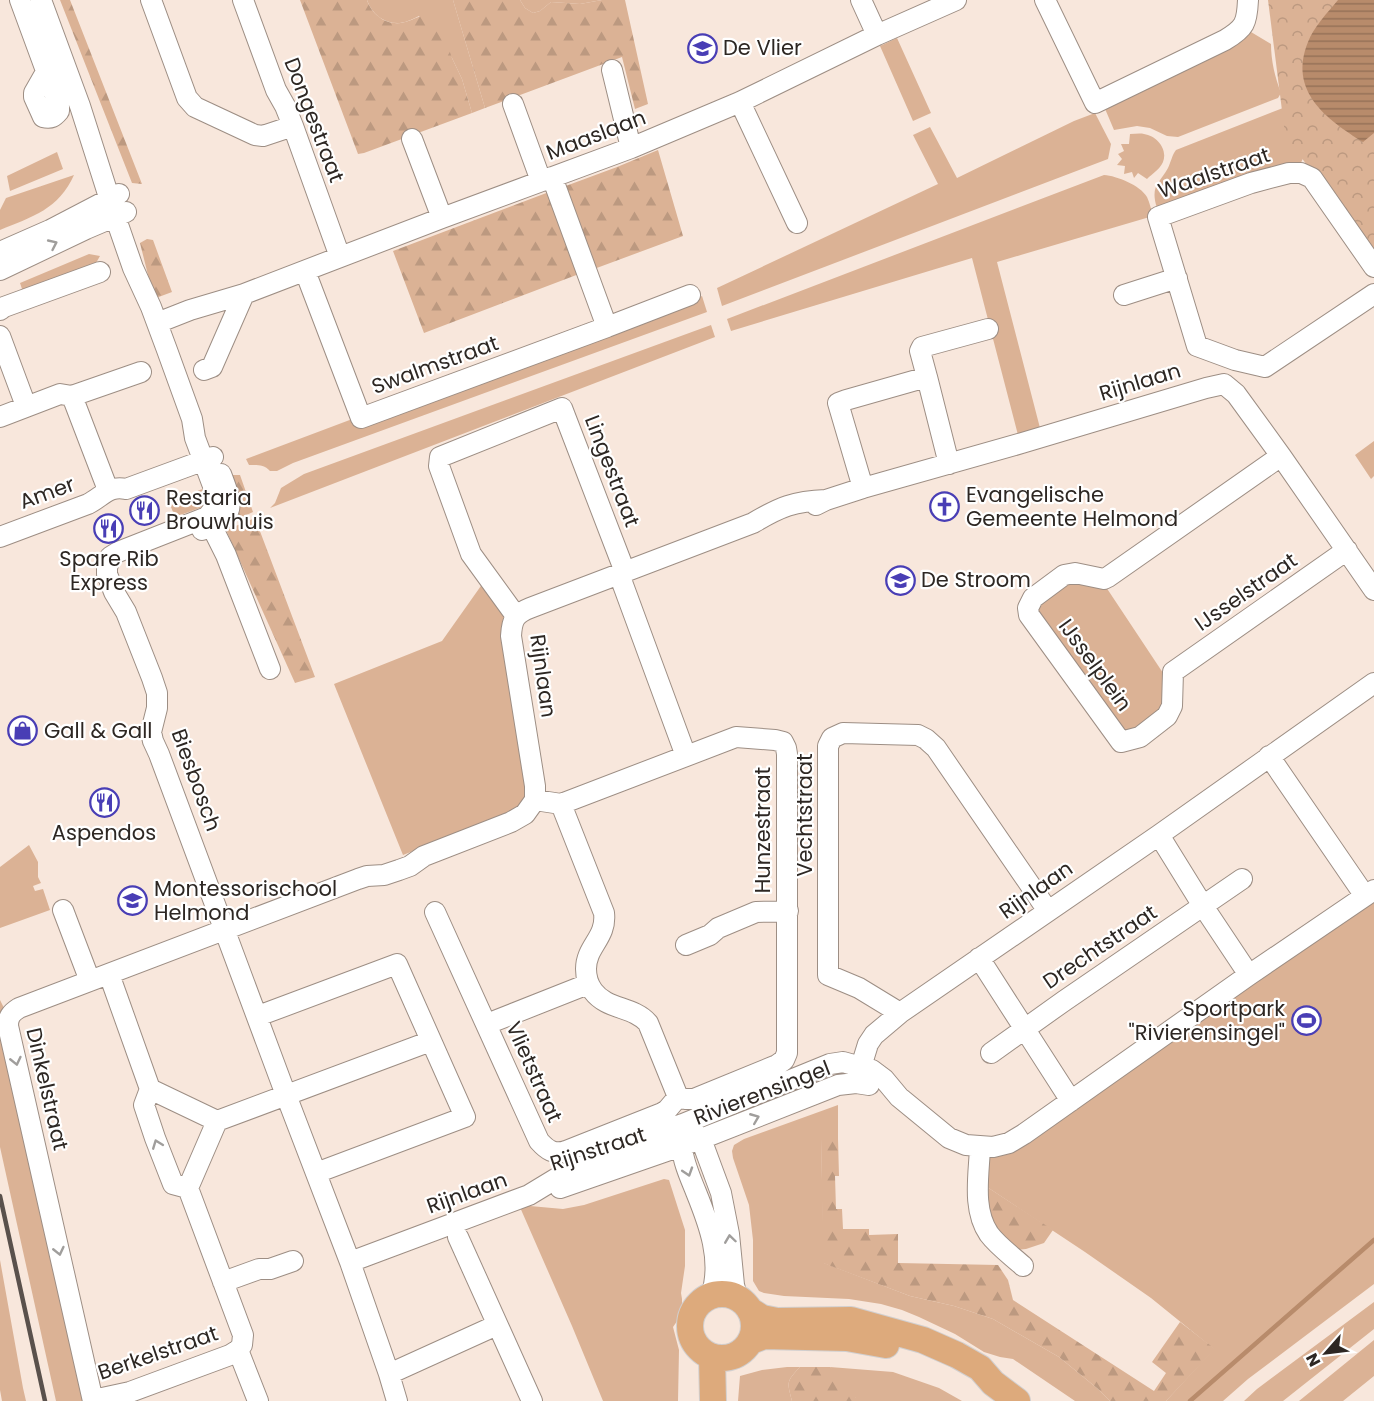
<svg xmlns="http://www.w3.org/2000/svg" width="1374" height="1401" font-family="Poppins,sans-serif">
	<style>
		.grass { fill: #dbb295 }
		.forest { fill: url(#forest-firs) }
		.park { fill: url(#park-crowns) }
		.water { fill: url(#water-rules) }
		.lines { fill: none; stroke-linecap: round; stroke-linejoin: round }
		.stream { stroke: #b88b6b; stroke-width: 4.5 }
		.minor-casing { stroke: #9d8e84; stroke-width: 22 }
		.major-casing { stroke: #d1cfcf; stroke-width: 28 }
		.minor { stroke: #fff; stroke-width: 20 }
		.major { stroke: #ddaa7c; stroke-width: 26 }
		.rail { stroke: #5a514c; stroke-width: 4.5 }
		.oneway { stroke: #a09e9c }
		.labels { text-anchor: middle; stroke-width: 4.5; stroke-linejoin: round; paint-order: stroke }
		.poi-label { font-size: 21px; fill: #2d2723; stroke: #fff; text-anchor: start }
		.street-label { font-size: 21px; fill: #2d2723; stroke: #fff }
	</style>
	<defs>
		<pattern id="forest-firs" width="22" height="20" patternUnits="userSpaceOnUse" patternTransform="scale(1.5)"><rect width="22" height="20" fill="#dbb295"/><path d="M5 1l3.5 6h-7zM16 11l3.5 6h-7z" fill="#bc9980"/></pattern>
		<pattern id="park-crowns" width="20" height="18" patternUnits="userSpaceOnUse" patternTransform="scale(1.5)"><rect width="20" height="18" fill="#dbb295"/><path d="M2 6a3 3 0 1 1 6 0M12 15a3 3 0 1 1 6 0" fill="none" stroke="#bc9980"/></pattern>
		<pattern id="water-rules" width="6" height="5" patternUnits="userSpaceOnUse" patternTransform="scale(1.5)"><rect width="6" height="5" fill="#b88b6b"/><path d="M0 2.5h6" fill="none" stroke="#967258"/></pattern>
	</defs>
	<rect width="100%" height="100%" fill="#f8e7dc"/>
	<path class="grass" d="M367 0H453L485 108 472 113 462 79 452 58 419 16C413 19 407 22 400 23 385 24 372 15 367 0Z
		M520 0H602L580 4 551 2 540 11 533 13 525 8Z
		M1246 29 1271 44C1271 61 1275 77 1281 93L1278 98 1178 137 1167 136 1150 128 1137 126 1114 130 1103 104Z
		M897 38 931 113 913 121 880 46Z
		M1283 108 1311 141 1299 167 1157 208C1150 186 1159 184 1168 168 1171 162 1172 155 1176 150Z
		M1095 113 1111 144 1108 159 722 306 717 288 938 184 913 135 930 127 957 178 1074 121Z
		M1130 134C1135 134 1140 133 1144 134 1157 136 1168 149 1163 162 1160 169 1152 174 1147 179L1138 173 1134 178 1132 172 1124 174 1125 166 1117 165 1122 159 1118 154 1124 151 1121 144H1129Z
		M57 152 63 169 10 191 7 176Z
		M74 175C59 209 32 217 0 230V210L6 198Z
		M1104 175C1117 176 1140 185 1147 197 1150 203 1151 210 1153 216L997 262 1040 428 1018 435 972 258 731 331 727 319Z
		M89 254 100 256 96 263 23 292 20 283Z
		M702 296 707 312 293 463 277 471H270C264 464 257 465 249 465L246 459 355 418 684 305Z
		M711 325 715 337 270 508 275 503 281 488 304 474Z
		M1374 441V476L1371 479 1355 455Z
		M205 488 207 496 205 506 175 517 169 502Z
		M1073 579 1104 584 1167 679 1161 714 1125 738 1034 606Z
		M483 583 504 615 505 637 530 792 518 810 403 855 334 684 442 641Z
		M29 845 38 862V877L41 883 33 886 35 891 43 889 50 910 0 928V867Z
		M1374 899V1284L1248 1379 1223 1401H1166L1214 1349 1151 1298 1085 1252 981 1183 982 1155Z
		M0 1000 5 1010 84 1401H56L0 1147Z
		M838 1105V1139H821L824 1263 910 1296 954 1306 993 1319 1059 1357 1098 1389 1110 1401H1075L1013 1359 1000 1357 984 1352 955 1334 919 1317 902 1310 881 1304 849 1299 784 1296 764 1293 759 1291 753 1281V1240L749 1205 733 1158 732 1151 734 1145 744 1139Z
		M664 1179 669 1180 685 1230V1266L681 1293 682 1299V1314L673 1327 679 1350 678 1401H603L572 1326 519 1205 563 1209 584 1205Z
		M0 1260 23 1388 26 1401H2L0 1390Z
		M1374 1302V1329L1283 1401H1244L1257 1389Z
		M1374 1340V1376L1343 1401H1299Z
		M787 1367H800C786 1382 787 1382 792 1401H738L740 1376 762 1370Z
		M830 1367 893 1372 939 1388 962 1401H856V1398Z"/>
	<path class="forest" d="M60 0H70L142 184 132 183Z
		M300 0H367C372 16 389 27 405 22 415 19 424 13 434 14L444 35 452 58 462 79 472 113 364 153 358 154Z
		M453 0H520L525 8 533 13 540 11 551 2 580 4 602 0H625L648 104 635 109 622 57 485 108Z
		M658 150 683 236 594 269 563 187 617 167Z
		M549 192 579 274 424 333 393 251Z
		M147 239 153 240 172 292 156 298 152 291 140 243Z
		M232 475H240L253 512 229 523Z
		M255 518 315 677 295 683 226 530Z
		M821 1139H838L839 1176H835L836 1209H842L843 1229H869V1235L898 1234V1263L998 1265 1008 1280 1013 1300 1154 1391 1166 1373 1152 1362 1180 1322 1215 1349 1166 1401H1110L1098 1389 1059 1357 993 1319 954 1306 910 1296 823 1263Z
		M981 1183 1053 1230 1044 1243 1026 1249 1007 1251 999 1244Z
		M800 1367H830L852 1383 856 1398V1401H792C787 1382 786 1382 800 1367Z"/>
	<path class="park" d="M1268 0H1374V261L1285 134Z"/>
	<path class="water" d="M1338 0H1374V133L1363 142C1326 119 1288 91 1308 42 1313 28 1328 12 1338 0Z"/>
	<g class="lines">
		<path class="stream" d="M1190 1401 1374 1240"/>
		<defs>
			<path id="minor" d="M20 0 59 106V111C54 117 51 119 43 117L34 97V93L46 72
				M41 0 80 106 115 216 133 268 151 307 167 350 192 419 195 438 216 494C216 504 214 510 207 517L118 552 110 557 107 568V574L114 592 126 612 152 678 157 693V708L151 732 153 741 159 754 286 1095 350 1262 529 1195 557 1178 644 1138 683 1124 701 1139 721 1193 729 1234 734 1285 737 1297
				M151 0 187 98 195 107 255 135 263 136 293 126
				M243 0 276 90 285 106 293 126 340 257
				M861 0 877 35
				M1045 0 1095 103 1225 40C1245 28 1247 23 1248 0
				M612 70 631 148
				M740 102 797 223
				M513 104 541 181
				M412 139 442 218
				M0 252 50 230 119 194
				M1374 267 1312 178 1301 173H1289L1251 183 1158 217 1197 346 1235 360 1265 367 1374 294
				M0 270 86 229 126 212
				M305 271 361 418 607 327 552 177
				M1124 295 1177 278
				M0 310 4 307 100 272
				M157 323 190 310 244 294 442 218 631 148 740 102 877 35 956 0
				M607 327 690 295
				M0 336 26 406
				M204 370 212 367 244 294
				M927 377 920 351 922 347 988 329
				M72 396 108 490
				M0 417 60 394 72 396 141 372
				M1281 456 1108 577 1104 579 1075 573 1064 575 1033 598 1028 608 1029 615 1121 742 1140 737 1167 716 1172 706 1173 672 1347 550
				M863 488 838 403 846 400 927 377 949 464
				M816 505 826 500 863 488 1022 443 1206 388 1224 384 1236 394 1281 456 1374 590
				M207 517 226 555 270 669
				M202 530C237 517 233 505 221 474
				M0 537 88 504C102 497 109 485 126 489L213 457
				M619 574 686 756
				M516 616 471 554 439 466 440 457 562 408 625 572
				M1269 756 1365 896
				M535 800 561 804 736 737 775 740 783 742 786 748 787 754V1053L784 1060 777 1065 694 1099H686L678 1097 648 1023C633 1006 607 1010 593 991 588 984 586 977 586 969 586 946 607 938 604 913L561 804
				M1159 835 1203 906 1249 975
				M63 910 90 981
				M435 912 539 1141C547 1150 554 1155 566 1151L662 1113 667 1110 678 1097
				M686 945 710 935 718 928 756 912 788 911
				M979 958 1071 1101
				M109 974 150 1089 217 1121 431 1041
				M900 1013 859 988 828 975V746L832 738 843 733 918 735 926 739 936 748 1048 911
				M258 1016 397 964 465 1117 316 1173
				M487 1024 588 984
				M991 1053 1064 1001 1242 879
				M856 1083 868 1044 874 1035 900 1013 1159 835 1374 683
				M150 1089 144 1105 155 1138 173 1184 188 1188
				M217 1121 188 1188 243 1335 242 1345 238 1350 258 1401
				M980 1147C979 1175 972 1209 989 1234 998 1246 1012 1256 1023 1266
				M560 1188 701 1139 838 1085 856 1083 869 1085
				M458 1237 532 1401
				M350 1262 389 1374 397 1401
				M223 1282 259 1269H270L293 1261
				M711 1296C723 1261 709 1224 696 1192 690 1177 683 1162 682 1147 681 1140 683 1131 683 1124L830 1064 843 1062 872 1070 884 1079 899 1097 949 1138 966 1145 993 1147 1009 1143 1024 1134 1249 975 1374 890
				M389 1374 497 1325
				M93 1400 130 1392 230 1355 238 1350
				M93 1401 8 1026C8 1017 11 1013 19 1008L358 879 367 876 384 875 399 870 410 866 424 856 511 822 525 814 535 800V786L511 636C512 619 515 614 530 608L753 523C780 507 794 501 826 500"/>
			<path id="major" d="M690 1326a32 32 0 1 1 64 0a32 32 0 1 1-64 0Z
				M751 1311 762 1318 777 1321 851 1320 923 1340 957 1355 980 1368 993 1383 1017 1401
				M751 1341 764 1336 847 1338 886 1345
				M712 1357 713 1401"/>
		</defs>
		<use href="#minor" class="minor-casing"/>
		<use href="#major" class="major-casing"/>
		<use href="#minor" class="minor"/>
		<use href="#major" class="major"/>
		<path class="rail" d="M0 1196 45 1401"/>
	</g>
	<defs><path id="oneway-chevron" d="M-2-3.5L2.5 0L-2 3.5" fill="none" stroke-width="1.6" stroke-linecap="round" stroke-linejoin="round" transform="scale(1.5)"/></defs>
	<g class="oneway">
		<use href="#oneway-chevron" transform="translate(53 244) rotate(-25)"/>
		<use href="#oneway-chevron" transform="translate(16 1061) rotate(77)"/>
		<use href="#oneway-chevron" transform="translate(755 1118) rotate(-22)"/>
		<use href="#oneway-chevron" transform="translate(157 1144) rotate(-111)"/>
		<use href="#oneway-chevron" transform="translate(688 1172) rotate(72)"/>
		<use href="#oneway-chevron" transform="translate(730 1239) rotate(-98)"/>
		<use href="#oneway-chevron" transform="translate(59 1251) rotate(77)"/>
	</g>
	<defs>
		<symbol id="school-ring" viewBox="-11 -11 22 22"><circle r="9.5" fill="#fff" stroke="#493eb5" stroke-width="1.5"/><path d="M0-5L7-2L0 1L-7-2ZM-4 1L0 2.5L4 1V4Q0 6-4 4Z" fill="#493eb5"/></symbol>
		<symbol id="church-ring" viewBox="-11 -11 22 22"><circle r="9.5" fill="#fff" stroke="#493eb5" stroke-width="1.5"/><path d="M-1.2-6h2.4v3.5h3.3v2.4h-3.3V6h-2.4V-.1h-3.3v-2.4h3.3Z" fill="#493eb5"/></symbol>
		<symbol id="restaurant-ring" viewBox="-11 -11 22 22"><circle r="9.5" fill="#fff" stroke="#493eb5" stroke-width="1.5"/><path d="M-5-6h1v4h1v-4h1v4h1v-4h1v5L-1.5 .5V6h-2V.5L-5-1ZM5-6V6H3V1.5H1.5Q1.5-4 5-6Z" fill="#493eb5"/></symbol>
		<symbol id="shop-ring" viewBox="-11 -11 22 22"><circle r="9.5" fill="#fff" stroke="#493eb5" stroke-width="1.5"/><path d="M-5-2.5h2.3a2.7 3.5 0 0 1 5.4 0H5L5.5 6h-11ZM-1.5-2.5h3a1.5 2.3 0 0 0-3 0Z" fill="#493eb5"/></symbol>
		<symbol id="stadium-ring" viewBox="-11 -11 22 22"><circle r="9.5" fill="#fff" stroke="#493eb5" stroke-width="1.5"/><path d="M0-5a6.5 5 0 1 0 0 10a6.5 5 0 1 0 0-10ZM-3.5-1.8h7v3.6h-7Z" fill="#493eb5"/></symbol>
	</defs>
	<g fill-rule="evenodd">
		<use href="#school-ring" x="686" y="32" width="33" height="33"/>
		<use href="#church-ring" x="928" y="490" width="33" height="33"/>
		<use href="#restaurant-ring" x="128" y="494" width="33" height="33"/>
		<use href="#restaurant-ring" x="92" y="512" width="33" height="33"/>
		<use href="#school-ring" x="884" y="564" width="33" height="33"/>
		<use href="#shop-ring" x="6" y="714" width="33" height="33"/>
		<use href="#restaurant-ring" x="88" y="786" width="33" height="33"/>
		<use href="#school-ring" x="116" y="884" width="33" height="33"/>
		<use href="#stadium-ring" x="1290" y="1004" width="33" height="33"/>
	</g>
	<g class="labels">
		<g class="poi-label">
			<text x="723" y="55">De Vlier</text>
			<text x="966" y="502">Evangelische<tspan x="966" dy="24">Gemeente Helmond</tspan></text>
			<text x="166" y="505">Restaria<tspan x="166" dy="24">Brouwhuis</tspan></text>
			<text x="109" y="566" text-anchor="middle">Spare Rib<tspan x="109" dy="24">Express</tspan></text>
			<text x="921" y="587">De Stroom</text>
			<text x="44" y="738">Gall &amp; Gall</text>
			<text x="104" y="840" text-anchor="middle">Aspendos</text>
			<text x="154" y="896">Montessorischool<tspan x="154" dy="24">Helmond</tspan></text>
			<text x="1285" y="1016" text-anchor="end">Sportpark<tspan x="1285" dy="24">"Rivierensingel"</tspan></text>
		</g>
		<g class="street-label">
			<text transform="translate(314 120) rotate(69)" y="7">Dongestraat</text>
			<text transform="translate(596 135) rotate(-21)" y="7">Maaslaan</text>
			<text transform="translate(1214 173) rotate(-19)" y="7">Waalstraat</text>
			<text transform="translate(435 365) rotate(-20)" y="7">Swalmstraat</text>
			<text transform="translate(1140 382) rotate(-17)" y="7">Rijnlaan</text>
			<text transform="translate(612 471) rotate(69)" y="7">Lingestraat</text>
			<text transform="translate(47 493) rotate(-20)" y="7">Amer</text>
			<text transform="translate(1246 592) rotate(-35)" y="7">IJsselstraat</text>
			<text transform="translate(1095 665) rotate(54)" y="7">IJsselplein</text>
			<text transform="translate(543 676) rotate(82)" y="7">Rijnlaan</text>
			<text transform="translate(196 780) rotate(70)" y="7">Biesbosch</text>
			<text transform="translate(805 815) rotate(-90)" y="7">Vechtstraat</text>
			<text transform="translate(763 830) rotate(-90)" y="7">Hunzestraat</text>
			<text transform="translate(1036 890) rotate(-35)" y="7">Rijnlaan</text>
			<text transform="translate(1100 947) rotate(-34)" y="7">Drechtstraat</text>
			<text transform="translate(534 1072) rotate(66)" y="7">Vlietstraat</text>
			<text transform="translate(47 1089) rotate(77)" y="7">Dinkelstraat</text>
			<text transform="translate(762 1093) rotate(-21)" y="7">Rivierensingel</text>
			<text transform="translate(598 1149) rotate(-18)" y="7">Rijnstraat</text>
			<text transform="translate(467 1193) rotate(-20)" y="7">Rijnlaan</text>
			<text transform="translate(158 1353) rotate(-19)" y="7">Berkelstraat</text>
		</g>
	</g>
	<g transform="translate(1326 1353) rotate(242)" stroke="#ffffff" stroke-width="4.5" paint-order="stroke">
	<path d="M0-4.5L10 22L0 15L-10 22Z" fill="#2d2723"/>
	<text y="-9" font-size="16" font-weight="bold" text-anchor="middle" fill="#2d2723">N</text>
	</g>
</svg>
